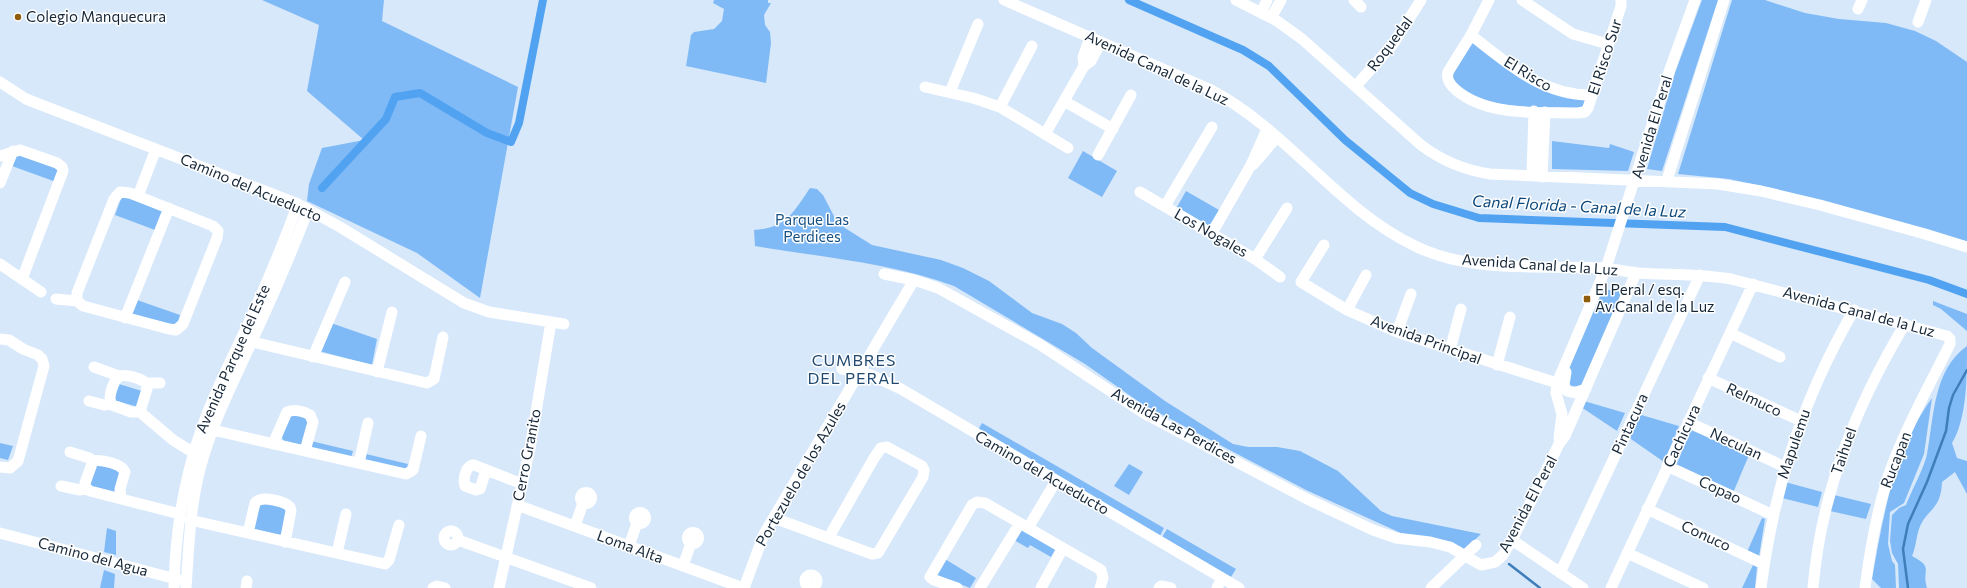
<svg xmlns="http://www.w3.org/2000/svg" width="1967" height="588" font-family="Commissioner,sans-serif">
	<style>
		.green { fill: #7fbaf6 }
		.lines { fill: none; stroke-linecap: round; stroke-linejoin: round }
		.stream { stroke: #3f7eba; stroke-width: 2.5 }
		.canal { stroke: #51a3f2; stroke-width: 8 }
		.minor { stroke: #fff; stroke-width: 11 }
		.poi-dot { fill: #905d0e; stroke: #fff; stroke-width: 1.5 }
		.labels { text-anchor: middle; stroke-width: 3; stroke-linejoin: round; paint-order: stroke }
		.poi-label { font-size: 15px; fill: #152738; stroke: #fff; text-anchor: start }
		.street-label { font-size: 15px; fill: #152738; stroke: #fff }
		.park-label { font-size: 15px; fill: #175184; stroke: #fff }
		.water-label { font-size: 16px; font-style: italic; fill: #0c487b; stroke: #fff }
		.neighbourhood-label { font-size: 16px; letter-spacing: 1px; fill: #224a71; stroke: #fff }
	</style>
	<rect width="100%" height="100%" fill="#d7e8fb"/>
	<path class="green" d="M262 0H384L382 21 518 87 480 298 417 253 307 201 309 184 322 148 364 140 307 91 319 25Z
		M714 0H768V3H771L764 15 765 25 770 32 771 43 766 83 686 66 691 35 694 32 714 29 722 21 724 9 713 3Z
		M1702 0H1718L1662 171 1647 169 1675 73Z
		M1732 0H1765L1805 13 1839 19 1886 23 1915 31 1936 41 1967 62V244L1771 188 1729 179 1678 174Z
		M1473 42 1483 49 1585 100 1583 106 1578 108C1547 107 1466 111 1453 77L1454 71Z
		M1552 141 1609 148 1610 144 1634 152 1628 171 1552 169Z
		M1083 151 1117 171 1102 197 1068 178Z
		M17 154 61 170 56 182 12 166Z
		M810 188 817 189 823 195 835 218 845 228 872 245 941 260 963 268 989 281 1032 313 1062 324 1076 333 1092 348 1165 401 1233 444 1248 447H1277L1300 451 1338 471 1381 511 1392 516 1481 534 1463 551 1403 534 1306 490 1142 404 1085 364 954 286C891 263 821 257 755 246L754 230C786 228 793 213 810 188Z
		M1186 191 1219 210 1209 226 1177 207Z
		M122 196 162 211 155 230 115 215Z
		M1601 289 1624 292 1585 383C1579 386 1574 388 1568 384V365Z
		M137 300 180 315 177 325 172 328 133 315 131 312Z
		M1933 301 1967 314V331L1941 309 1933 305Z
		M331 323 377 339 372 365 319 351Z
		M1967 346C1967 377 1967 419 1952 443L1957 458 1967 461V494L1955 472 1942 482C1941 511 1926 509 1919 529 1916 538 1916 547 1912 556 1935 568 1921 569 1927 588H1899L1898 564 1892 553 1890 541 1892 515 1899 508 1906 505C1911 492 1925 466 1927 454 1934 417 1933 370 1967 346Z
		M119 384 142 391 138 407 114 400Z
		M1932 398 1924 454 1904 503 1890 512 1888 544 1892 561 1895 565 1896 588H1881L1872 579C1883 517 1894 450 1932 398Z
		M1584 401 1625 413 1617 431 1581 407Z
		M292 414 310 419 304 443 301 445 284 441 282 438 289 416Z
		M1638 414 1679 426 1664 462 1628 437Z
		M982 423 1164 528 1160 536 978 430Z
		M1691 430 1749 455 1733 493 1675 468Z
		M311 441 353 451 351 458 309 449Z
		M0 443 13 446 8 460 0 458Z
		M366 454 408 464 406 470 364 462Z
		M1129 464 1143 472 1129 495 1114 486Z
		M97 465 115 469 119 473 117 494 90 487 94 468Z
		M1785 482 1822 492 1818 507 1782 498Z
		M1834 495 1871 504 1866 519 1830 511Z
		M261 503 283 506 287 512 282 532 280 536 253 530 258 506Z
		M1762 518 1765 519 1759 557 1747 552Z
		M107 528 116 531V555L104 552Z
		M1021 528 1056 548 1051 557 1030 545 1028 548 1014 540Z
		M1167 529 1236 569 1231 577 1162 537Z
		M945 559 976 578 970 588 935 574Z
		M1753 565 1757 567 1755 588H1742Z
		M104 570 115 574 114 588H100Z"/>
	<g class="lines">
		<path class="stream" d="M1509 564 1540 588
			M1908 588 1903 549 1908 524 1927 482 1946 431 1949 408 1953 395 1967 370"/>
		<path class="canal" d="M1129 0 1243 50 1269 66 1345 140 1410 193 1433 204 1479 218 1725 227 1929 280 1967 294
			M322 188 386 119 395 97 420 93 487 133 511 142 519 123 543 0"/>
		<path class="minor" d="M1004 0 1209 89C1287 129 1336 208 1415 246 1471 274 1544 265 1605 268 1616 269 1627 272 1638 273 1669 275 1700 274 1731 279L1947 336 1950 339V344C1929 386 1906 427 1890 471 1877 509 1870 549 1865 588
			M1236 0 1277 21 1302 39 1421 145C1442 161 1464 170 1490 174L1718 184 1761 191 1820 205 1925 234 1967 247
			M1354 0 1361 7
			M1489 0 1471 35 1448 72C1446 80 1450 85 1456 90 1488 117 1539 112 1578 113L1585 112 1588 108 1621 6V0
			M1522 0 1573 34 1608 44
			M1858 9 1862 0
			M1261 13 1267 0
			M1271 18 1281 0
			M1918 22 1926 0
			M1471 35C1508 64 1543 96 1592 95
			M1084 66 1083 57 1090 37
			M0 82 26 99 298 204 340 227 464 303 489 312 564 324
			M1356 86 1393 44 1421 0
			M925 87 973 98 1000 107 1068 148
			M950 92 978 24
			M1064 101 1113 129
			M1000 107 1032 46
			M1045 134 1084 66 1091 61 1101 42
			M1098 155 1131 95
			M0 156 20 150 57 163 62 167 63 171 22 279
			M1253 165 1277 137
			M1532 176 1534 111
			M1542 177 1545 112
			M1667 180 1724 0
			M0 183 13 151
			M120 192 130 193 213 226 218 231 217 238 183 324 176 330 169 329 83 306 77 301V293L114 199Z
			M1140 192 1255 259 1280 277
			M138 196 156 149
			M1165 206 1212 127
			M1212 233 1251 165 1267 129
			M1324 245 1301 282 1347 310 1397 332 1557 383
			M1255 259 1287 208
			M0 264 41 292
			M884 274 914 280 938 288 1039 344 1145 414 1307 499 1373 530 1396 538 1430 542 1450 547 1481 565 1495 562 1503 555 1512 540 1559 444 1565 436 1636 273
			M56 299 77 301
			M1347 310 1366 275
			M125 318 169 208
			M1397 332 1411 294
			M1730 333 1780 357
			M0 339 9 340 23 349 38 355 42 359 44 366 18 461 10 468 0 467
			M252 342 427 383 434 379 443 337
			M1450 350 1461 309
			M313 357 345 282
			M1497 365 1510 317
			M94 367 119 376
			M842 369 871 375 901 389 1239 588
			M377 372 392 312
			M1566 372 1564 385 1567 391 1575 393 1586 389
			M1708 378 1801 421
			M146 383H160
			M89 401 104 405 111 404
			M140 412 147 389 146 383C140 378 126 374 119 376 113 382 107 398 112 405L131 412H140L173 440 194 453
			M1688 422 1785 467
			M213 430 406 474 413 470 421 436
			M1559 438 1562 414 1556 393 1557 383 1606 268 1670 69 1695 0
			M273 444 287 412C294 409 304 411 310 415L313 422 305 451
			M70 452 89 458 93 461
			M359 463 368 423
			M1667 466 1773 515
			M486 470 480 489 476 490 465 486C463 479 465 468 472 465H474L522 484
			M61 486 80 490 86 488 90 491 180 514
			M86 488 85 483 93 461C102 459 122 464 125 472L120 489 121 499
			M580.5 498a5.5 5.5 0 1 1 11 0a5.5 5.5 0 1 1-11 0Z
			M517 505 743 588
			M1647 509 1764 564
			M634.5 518a5.5 5.5 0 1 1 11 0a5.5 5.5 0 1 1-11 0Z
			M774 518 872 554 878 553 923 477 924 470 922 466 887 447 881 448 874 458 829 537
			M190 520 385 564 389 560 399 525
			M575 526 583 503
			M1028 528 1056 481
			M444 538a7 7 0 1 1 14 0a7 7 0 1 1-14 0Z
			M687.5 538a5.5 5.5 0 1 1 11 0a5.5 5.5 0 1 1-11 0Z
			M0 533 180 580
			M248 533 255 503C261 495 284 501 290 507L291 511 285 542
			M458 540 591 588
			M1512 540 1583 588
			M629 546 637 523
			M337 553 346 514
			M1627 553 1703 588
			M683 566 691 543
			M1560 573 1700 275
			M805 581a6 6 0 1 1 12 0a6 6 0 1 1-12 0Z
			M174 588C175 535 183 483 200 433 213 394 232 359 249 322 267 283 283 244 298 204
			M186 588C189 545 190 503 202 462 214 419 234 381 252 341 272 298 291 254 308 210
			M246 588 247 581
			M433 588 437 586 445 588
			M499 588 530 448 551 322
			M744 588 764 534 914 280
			M957 588 934 580 930 577 972 505 977 502 985 503 1101 570 1103 578 1100 588
			M980 588 1020 523
			M1041 588 1063 548
			M1159 588 1161 586 1171 588
			M1217 588 1222 578
			M1431 588 1476 545
			M1611 588 1753 284
			M1761 588C1774 487 1803 398 1854 310
			M1813 588C1821 492 1856 406 1905 324"/>
	</g>
	<g class="poi-dot">
		<circle cx="18" cy="17" r="4"/>
		<rect x="1583" y="295" width="8" height="8" rx="2"/>
	</g>
	<g class="labels">
		<g class="poi-label">
			<text x="26" y="22">Colegio Manquecura</text>
			<text x="1595" y="295">El Peral / esq.<tspan x="1595" dy="17">Av.Canal de la Luz</tspan></text>
		</g>
		<g class="street-label">
			<text transform="translate(1390 44) rotate(-53)" y="5">Roquedal</text>
			<text transform="translate(1605 57) rotate(-72)" y="5">El Risco Sur</text>
			<text transform="translate(1157 68) rotate(25)" y="5">Avenida Canal de la Luz</text>
			<text transform="translate(1528 74) rotate(31)" y="5">El Risco</text>
			<text transform="translate(1652 127) rotate(-73)" y="5">Avenida El Peral</text>
			<text transform="translate(251 188) rotate(23)" y="5">Camino del Acueducto</text>
			<text transform="translate(1211 233) rotate(30)" y="5">Los Nogales</text>
			<text transform="translate(1540 265) rotate(4)" y="5">Avenida Canal de la Luz</text>
			<text transform="translate(1859 312) rotate(15)" y="5">Avenida Canal de la Luz</text>
			<text transform="translate(1426 340) rotate(20)" y="5">Avenida Principal</text>
			<text transform="translate(233 359) rotate(-66)" y="5">Avenida Parque del Este</text>
			<text transform="translate(1754 400) rotate(25)" y="5">Relmuco</text>
			<text transform="translate(1630 424) rotate(-65)" y="5">Pintacura</text>
			<text transform="translate(1174 426) rotate(29)" y="5">Avenida Las Perdices</text>
			<text transform="translate(1682 436) rotate(-65)" y="5">Cachicura</text>
			<text transform="translate(1736 444) rotate(25)" y="5">Neculan</text>
			<text transform="translate(1794 444) rotate(-71)" y="5">Mapulemu</text>
			<text transform="translate(1844 451) rotate(-71)" y="5">Taihuel</text>
			<text transform="translate(527 455) rotate(-79)" y="5">Cerro Granito</text>
			<text transform="translate(1896 460) rotate(-69)" y="5">Rucapan</text>
			<text transform="translate(1042 473) rotate(30)" y="5">Camino del Acueducto</text>
			<text transform="translate(801 474) rotate(-60)" y="5">Portezuelo de los Azules</text>
			<text transform="translate(1720 490) rotate(25)" y="5">Copao</text>
			<text transform="translate(1528 504) rotate(-62)" y="5">Avenida El Peral</text>
			<text transform="translate(1706 536) rotate(25)" y="5">Conuco</text>
			<text transform="translate(630 547) rotate(20)" y="5">Loma Alta</text>
			<text transform="translate(93 557) rotate(15)" y="5">Camino del Agua</text>
		</g>
		<g class="park-label">
			<text x="812" y="225">Parque Las<tspan x="812" dy="17">Perdices</tspan></text>
		</g>
		<g class="water-label">
			<text transform="translate(1579 206) rotate(3)" y="6">Canal Florida - Canal de la Luz</text>
		</g>
		<g class="neighbourhood-label">
			<text x="854" y="366">CUMBRES<tspan x="854" dy="18">DEL PERAL</tspan></text>
		</g>
	</g>
</svg>
